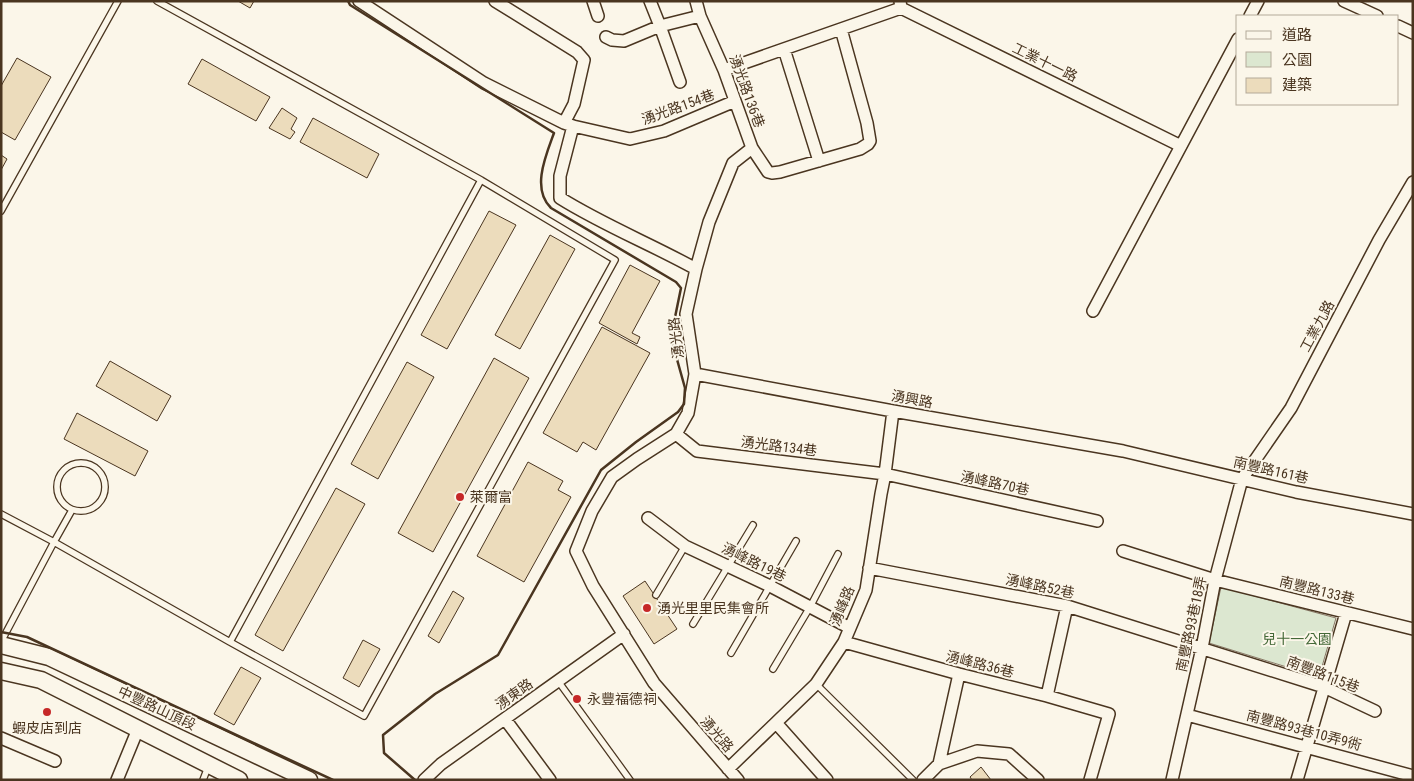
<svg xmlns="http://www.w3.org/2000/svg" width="1414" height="781" font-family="'Roboto Condensed','Noto Sans TC',sans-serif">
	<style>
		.green { fill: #dce7d0; stroke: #887966 }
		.building { fill: #ecdcbc; stroke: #4a3520 }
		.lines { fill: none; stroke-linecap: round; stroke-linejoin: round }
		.lane-casing { stroke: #4a3520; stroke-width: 8 }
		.street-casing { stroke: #4a3520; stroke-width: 14 }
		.secondary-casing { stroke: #4a3520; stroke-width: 19 }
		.lane { stroke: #fbf6e9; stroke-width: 5.5 }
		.street { stroke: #fbf6e9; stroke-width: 11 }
		.secondary { stroke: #fbf6e9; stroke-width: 16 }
		.wall { stroke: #4a3520; stroke-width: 2.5 }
		.poi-dot { fill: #c62828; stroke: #fbf6e9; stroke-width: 2 }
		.labels { text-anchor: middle; stroke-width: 4; stroke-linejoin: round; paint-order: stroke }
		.street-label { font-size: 14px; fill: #4a3520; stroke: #fbf6e9 }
		.poi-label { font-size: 14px; fill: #4a3520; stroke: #fbf6e9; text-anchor: start }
		.park-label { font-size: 14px; fill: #436837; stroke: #fbf6e9 }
	</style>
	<rect width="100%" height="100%" fill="#fbf6e9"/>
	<path class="green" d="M1221 587 1336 618 1319 677 1209 643Z"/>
	<path class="building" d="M238 1H254L250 8Z
		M17 58 51 77 15 140 1 132V86Z
		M202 59 270 97 256 121 188 84Z
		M282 108 297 118 291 129 295 132 290 139 269 128Z
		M313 118 379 154 367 178 300 142Z
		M1 155 7 159 1 170Z
		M489 211 516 225 447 349 421 335Z
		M550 235 575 249 520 349 495 335Z
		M630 265 660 281 632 333 640 337 637 344 599 323Z
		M602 327 650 353 596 450 583 442 577 452 543 433Z
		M494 358 529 378 433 552 398 533Z
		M110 361 171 396 157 421 96 386Z
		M407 362 434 377 378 479 351 464Z
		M77 413 148 451 135 476 64 439Z
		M528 462 563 481 558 490 571 497 524 582 477 556Z
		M336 488 365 504 283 651 255 635Z
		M645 581 677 629 654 644 623 596Z
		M453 591 464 598 439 643 428 636Z
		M363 640 380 649 359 687 343 678Z
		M241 667 261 678 234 725 214 714Z
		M981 767 991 780H972L970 777Z"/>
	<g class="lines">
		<defs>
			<path id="lane" d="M1 211 118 1
				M57 487a24 24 0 1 1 48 0a24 24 0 1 1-48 0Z
				M72 510 54 542 230 642 481 180 157 1
				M1 514 54 542 1 642
				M656 595 685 546
				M693 624 753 525
				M230 642 364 716 615 260 481 180
				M731 653 796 541
				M773 669 810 607 838 554
				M558 681 630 780
				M816 684 913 780
				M203 780 208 767"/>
			<path id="street" d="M359 1 484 83 564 123 573 126 560 176V198C603 225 651 244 696 269L686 314 695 374 688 413 676 434 637 459 612 477 592 511 576 551 593 586 654 683 738 780
				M495 1 577 52 584 60 574 104 564 123
				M593 1 598 16
				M650 1 660 26 680 82
				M696 1 700 16 724 70 752 148 733 163 709 222 696 269
				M900 1 901 8 1181 146
				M1344 1 1377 16
				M1250 16 1258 1
				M1398 26 1413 33
				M606 37 612 40 624 41 660 26 700 16
				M784 49 819 161
				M724 70 901 8
				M573 126 630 139 664 131 735 101
				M752 148 768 172 772 173 780 172 860 149 868 144 870 141 867 123 841 29
				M1093 311 1238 39
				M695 374 893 411 1123 451 1296 492 1413 514
				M676 434 697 451 885 474 1097 521
				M648 518 685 546 770 586 850 628
				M1123 551 1215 580 1413 629
				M869 568 1067 606 1324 687 1375 711
				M844 642 959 674 1047 696 1109 714 1090 780
				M1047 696 1067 606
				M1187 715 1413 776
				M505 719 550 780
				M777 724 827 780
				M1 738 55 761
				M939 764 959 674
				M728 769 816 684 844 642 866 590 881 494 885 474 893 411
				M117 780 138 729
				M424 780 441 764 624 634
				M923 780 939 764 977 751 1009 754 1038 780
				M1172 780 1202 648 1215 580 1242 479 1291 408 1379 240 1413 182
				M1297 780 1346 613"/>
			<path id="secondary" d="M1 645 49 657 309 780
				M1 671 41 680 239 780"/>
		</defs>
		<use href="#lane" class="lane-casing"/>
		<use href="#street" class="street-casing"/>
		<use href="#secondary" class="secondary-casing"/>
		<use href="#lane" class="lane"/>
		<use href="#street" class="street"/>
		<use href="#secondary" class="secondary"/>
		<path class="wall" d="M348 1 350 5 554 133C546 155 531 189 551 208L676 282 681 288 673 327V345L685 388 684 404 678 412 636 442 601 470 498 655 435 694 383 735 384 753 415 780
			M1 632 27 637 333 780"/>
	</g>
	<g class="poi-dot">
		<circle cx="460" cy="497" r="5"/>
		<circle cx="647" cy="608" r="5"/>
		<circle cx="577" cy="699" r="5"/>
		<circle cx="47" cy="712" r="5"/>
	</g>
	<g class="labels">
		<g class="street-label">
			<text transform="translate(1045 62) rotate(26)" y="5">工業十一路</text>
			<text transform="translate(747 91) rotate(70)" y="5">湧光路136巷</text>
			<text transform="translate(678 107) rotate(-20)" y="5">湧光路154巷</text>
			<text transform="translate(1317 326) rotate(-62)" y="5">工業九路</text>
			<text transform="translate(676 338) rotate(-97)" y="5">湧光路</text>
			<text transform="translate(912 399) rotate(10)" y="5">湧興路</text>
			<text transform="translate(779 446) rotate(7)" y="5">湧光路134巷</text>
			<text transform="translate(1271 470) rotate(13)" y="5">南豐路161巷</text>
			<text transform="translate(995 483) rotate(12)" y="5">湧峰路70巷</text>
			<text transform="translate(754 562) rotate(26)" y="5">湧峰路19巷</text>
			<text transform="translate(1040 586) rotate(12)" y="5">湧峰路52巷</text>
			<text transform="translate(1317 590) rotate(14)" y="5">南豐路133巷</text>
			<text transform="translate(842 606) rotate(-68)" y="5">湧峰路</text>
			<text transform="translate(1191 624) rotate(-78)" y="5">南豐路93巷18弄</text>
			<text transform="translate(980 664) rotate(14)" y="5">湧峰路36巷</text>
			<text transform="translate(1323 674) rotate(21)" y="5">南豐路115巷</text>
			<text transform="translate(514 694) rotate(-35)" y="5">湧東路</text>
			<text transform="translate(157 708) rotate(25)" y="5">中豐路山頂段</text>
			<text transform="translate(1304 730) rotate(15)" y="5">南豐路93巷10弄9衖</text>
			<text transform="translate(717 734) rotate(49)" y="5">湧光路</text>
		</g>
		<g class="poi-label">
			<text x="470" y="502">萊爾富</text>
			<text x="657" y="613">湧光里里民集會所</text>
			<text x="587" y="704">永豐福德祠</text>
			<text x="47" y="733" text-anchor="middle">蝦皮店到店</text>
		</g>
		<g class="park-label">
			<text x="1297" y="644">兒十一公園</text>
		</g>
	</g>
	<rect width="1414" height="781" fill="none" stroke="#4a3520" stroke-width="5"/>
	<rect x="1236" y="15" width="162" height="90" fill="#fbf6e9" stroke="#b4a999"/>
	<rect x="1246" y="31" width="25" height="8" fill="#fbf6e9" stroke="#b4a999"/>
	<text x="1282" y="40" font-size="15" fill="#4a3520">道路</text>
	<rect x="1246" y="52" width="25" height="15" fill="#dce7d0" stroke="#b4a999"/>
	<text x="1282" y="65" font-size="15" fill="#4a3520">公園</text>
	<rect x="1246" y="78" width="25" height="15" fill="#ecdcbc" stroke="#b4a999"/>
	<text x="1282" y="90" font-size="15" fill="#4a3520">建築</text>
</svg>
